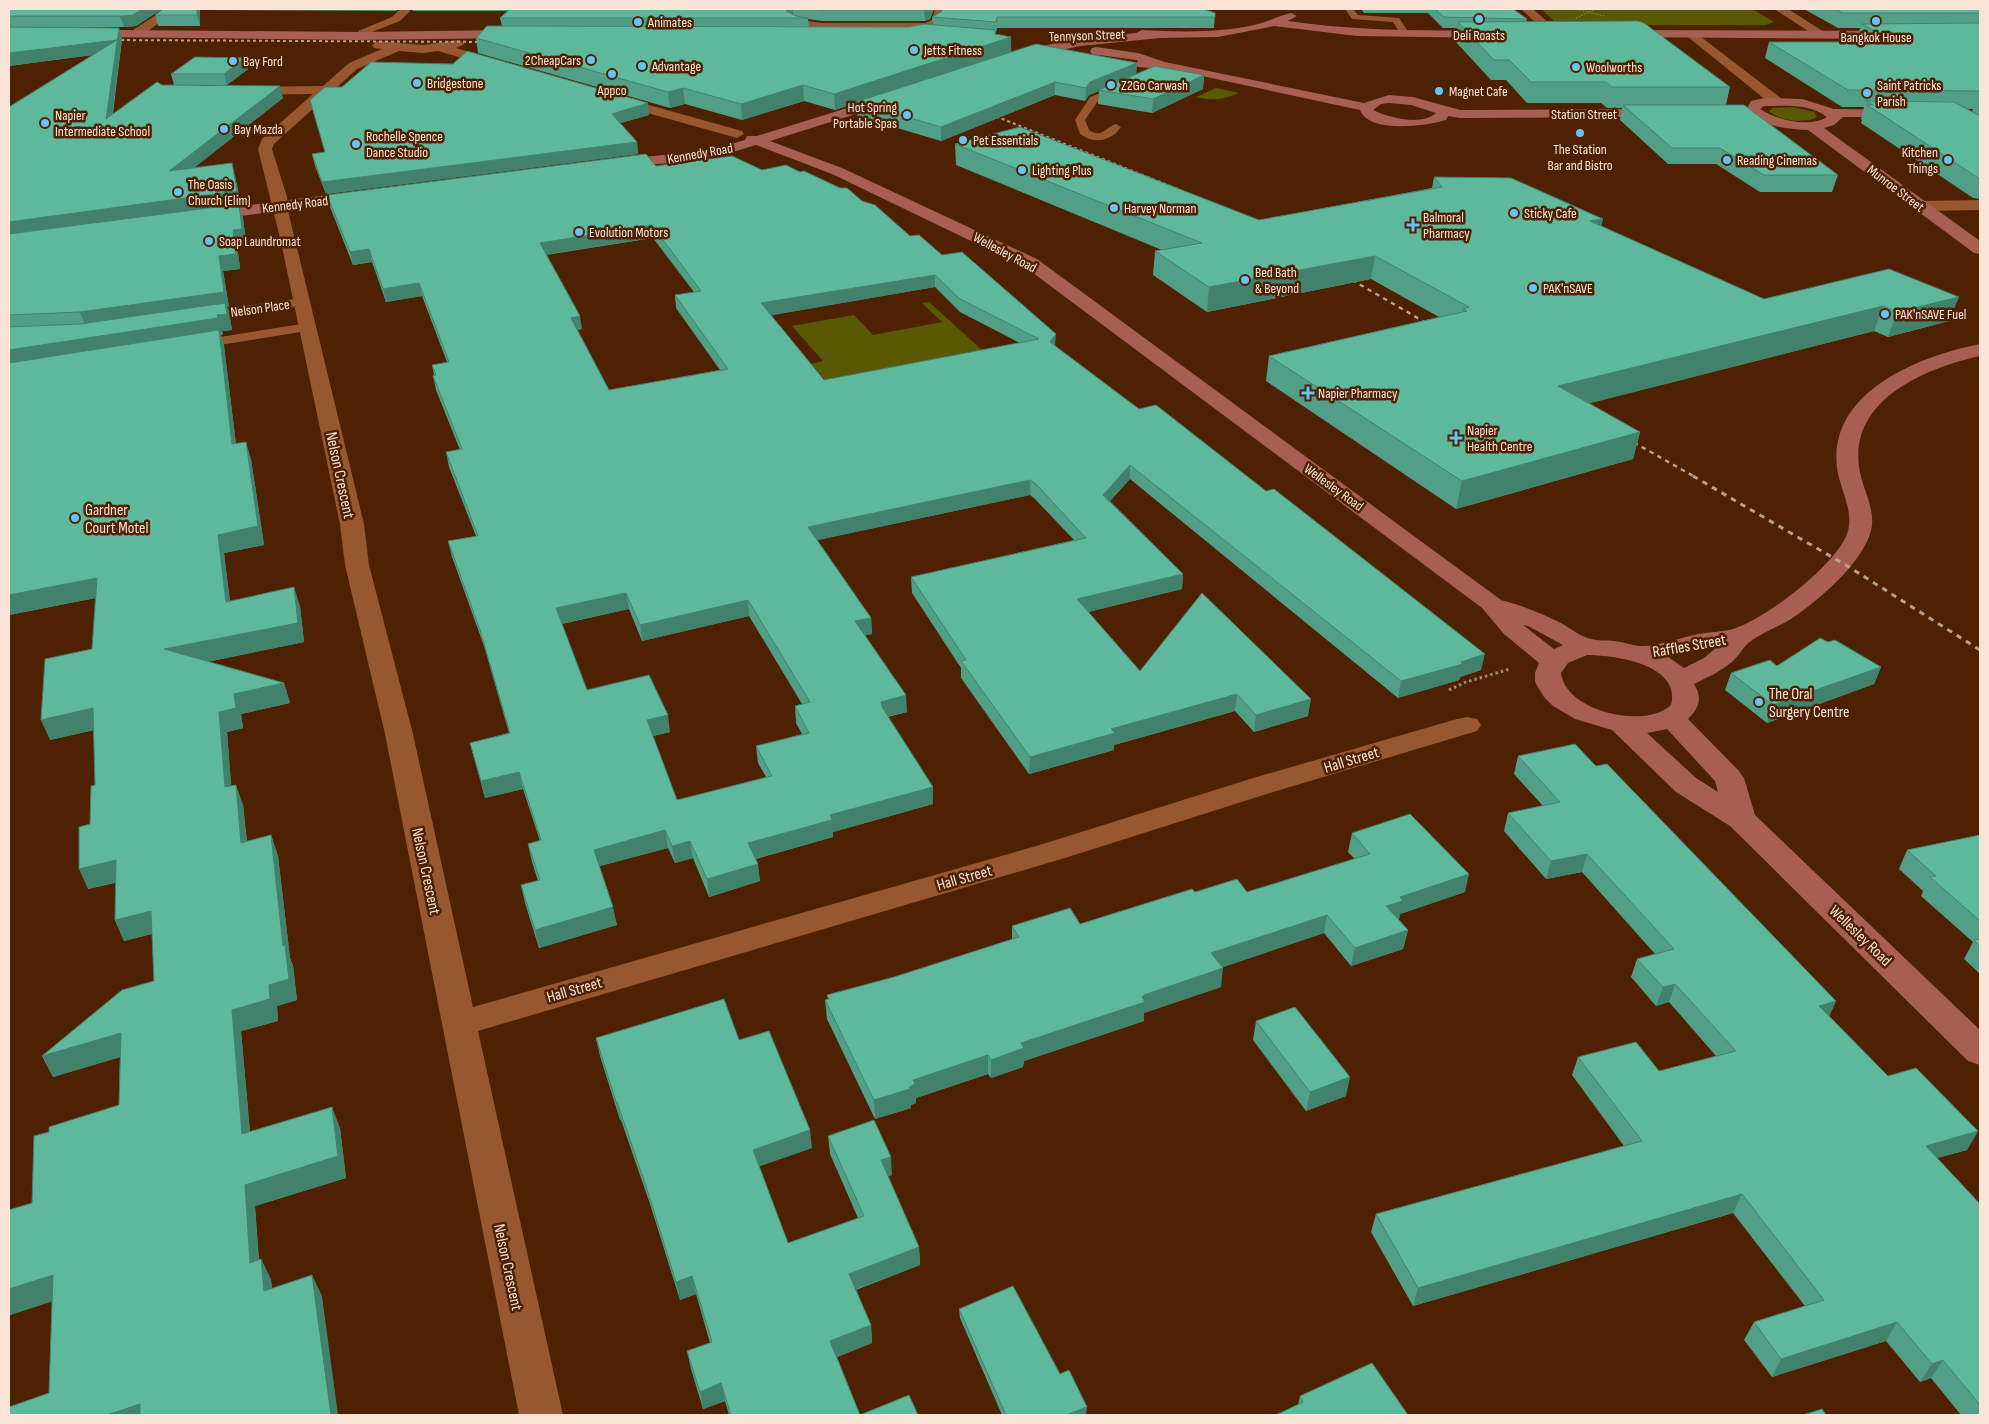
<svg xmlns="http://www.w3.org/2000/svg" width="1989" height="1424" font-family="'Sofia Sans Condensed',sans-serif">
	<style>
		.green { fill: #585902 }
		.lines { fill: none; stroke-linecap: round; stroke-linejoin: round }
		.path-far1 { stroke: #aa8a75; stroke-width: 1; stroke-dasharray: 1 2; stroke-linecap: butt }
		.path { stroke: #aa8a75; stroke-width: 3; stroke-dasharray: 2.5 3; stroke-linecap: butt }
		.lane { fill: #965731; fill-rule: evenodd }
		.street { fill: #965731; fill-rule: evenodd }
		.secondary { fill: #a65f51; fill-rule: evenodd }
		.rail-far2 { stroke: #bc9e8c; stroke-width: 2; stroke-dasharray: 3 3; stroke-linecap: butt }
		.rail-far1 { stroke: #bc9e8c; stroke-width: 2.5; stroke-dasharray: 4.5 4.5; stroke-linecap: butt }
		.rail { stroke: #bc9e8c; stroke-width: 3; stroke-dasharray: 5.5 5.5; stroke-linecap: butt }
		.wall { fill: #519f86; fill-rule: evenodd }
		.shaded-wall { fill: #42826d }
		.building { fill: #5eb99c; stroke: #42826d; fill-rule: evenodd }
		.poi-dot { fill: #67c4f0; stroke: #4d2102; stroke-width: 2 }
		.labels { text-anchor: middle; stroke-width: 5; stroke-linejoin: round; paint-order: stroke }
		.far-poi-label { font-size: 14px; fill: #fae4d8; stroke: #4d2102; text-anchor: start }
		.far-street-label { font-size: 14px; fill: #fae4d8; stroke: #4d2102 }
		.street-label { font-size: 16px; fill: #fae4d8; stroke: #4d2102 }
		.poi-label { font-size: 16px; fill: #fae4d8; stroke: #4d2102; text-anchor: start }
	</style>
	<rect width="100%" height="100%" fill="#4d2102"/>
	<path class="green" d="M1541 9H1752L1774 22 1766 25H1571L1555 22Z
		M1216 88 1239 93C1224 100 1212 101 1196 97Z
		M1794 107 1814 112 1817 117C1806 124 1779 121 1769 111L1773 108Z
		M929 302 983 351 826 381 811 364 823 361 792 326 854 315 873 335 942 322 922 303Z"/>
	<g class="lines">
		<path class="path-far1" d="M1574 9 1605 16
			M1576 18 1596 9"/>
		<path class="path" d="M1449 690 1466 682 1510 669"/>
		<path class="lane" d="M935 9H943L940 22 926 29C902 29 803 34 789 22L793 19 822 23H925L932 20Z
			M1345 9H1353L1358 15 1399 18 1410 34 1402 36 1393 22 1352 19Z
			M1124 84 1128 85V89L1098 101 1085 120 1089 130C1102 139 1105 127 1116 124L1121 127C1111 141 1095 145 1080 134L1075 120 1090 97Z
			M302 298 307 299 309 302 307 305 200 320 193 316 200 312Z
			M308 323 313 324 315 327 313 330 195 349 188 345 195 341Z"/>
		<path class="street" d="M165 9H178L141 36H133V30Z
			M400 9H412L400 21 364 35 358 31 392 17Z
			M1521 9H1533L1561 34 1555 38 1551 37Z
			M1774 9H1788L1829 35 1827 38H1819Z
			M1692 30 1782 99 1784 102 1782 105H1772L1688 37 1686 34Z
			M459 40 465 44 456 48 504 62 506 65 500 69 438 51 423 53 399 51 357 69 274 144 272 149 287 197 289 215 364 524 369 565 413 734 473 1007 1043 844 1250 779 1457 719 1467 717 1477 719 1481 725 1477 731 1270 793 1065 858 478 1031 563 1415H519L385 734 345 565 340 524 281 242 258 149 262 139 313 94 243 95 236 91 243 87 323 86 349 63 382 49 374 48 372 45 378 41 423 45Z
			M613 95 742 131 744 134 737 138 608 102 606 99Z
			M1980 200V210L1920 211 1912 206 1920 201Z"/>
		<path class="secondary" d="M1291 13 1297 16 1288 21C1356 31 1425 31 1494 30L1500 34 1494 38 1357 36 1274 26 1218 37 1160 38 1080 46 1015 60 1009 56 1015 52 1080 38 1136 33 1142 30C1179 32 1218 33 1254 25 1267 22 1278 16 1291 13Z
			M9 29 357 32 517 30 523 34 517 38 357 40 9 36Z
			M1622 30 1896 31 1902 35 1896 39 1618 37 1616 34Z
			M1096 47 1138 53 1165 62 1364 103 1389 95 1413 97 1460 110 1657 109 1664 113 1657 117 1460 118 1448 116 1446 120C1427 126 1369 134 1360 110L1174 70 1138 67 1136 64 1138 61 1136 60 1092 54 1090 51 1092 48ZM1389 103 1411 105 1436 113C1422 126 1389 118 1373 110L1381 104Z
			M892 94 897 95 899 98 897 101 770 141 842 168 1037 259 1501 600C1522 605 1542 614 1561 623 1570 628 1581 637 1591 639 1598 641 1607 640 1614 641 1622 642 1631 645 1640 646 1657 647 1682 637 1699 634 1710 632 1722 632 1733 629 1764 620 1835 566 1847 534 1855 512 1840 490 1837 468 1828 391 1920 356 1980 344V356C1926 368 1850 399 1859 467 1862 490 1878 511 1870 534 1860 565 1818 601 1791 619 1778 627 1763 632 1751 641 1744 646 1740 654 1733 661 1722 671 1708 677 1694 684 1703 698 1699 708 1688 719L1739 771 1744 778 1755 815 1980 1030V1065L1968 1061 1730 826 1676 792 1612 730 1575 719 1553 706 1544 697 1535 682V673L1539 663 1504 634 1482 608 1025 267 832 174 756 145 730 153 672 163 614 167 607 163 614 159C658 156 703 153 745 140L747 136H757ZM1523 625 1528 626 1563 645 1554 649ZM1717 647 1704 658 1684 668 1667 656ZM1587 655C1613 655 1682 664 1671 705 1645 730 1565 711 1561 673L1568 663ZM1667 729 1715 781 1718 792 1696 778 1647 733Z
			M1764 98 1802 99 1834 109 1906 110 1908 113 1901 117H1843L1834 125 1824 128 1980 241V254L1974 253 1808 130C1789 129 1759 127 1746 110L1751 101ZM1764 106C1785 106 1810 103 1827 117 1810 128 1776 120 1760 109Z
			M365 190 371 192 373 195 371 198 205 221 197 216 205 211Z"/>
		<path class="rail-far2" d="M109 40 491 42
			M985 112 1178 189
			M1344 275 1354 281"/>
		<path class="rail-far1" d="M1352 280 1435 328
			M1626 438 1695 477"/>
		<path class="rail" d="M1693 476 1849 567 1980 650"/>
	</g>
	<path class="wall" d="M9 9H162L136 26 124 27H10L119 28 122 39 113 114 162 85H174L171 74 245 58 248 69 227 85H192L283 98 195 167 235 176 241 205 239 206 243 218 246 243 237 244 240 269 223 271 229 307H227L230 318 232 330 222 331 223 334 221 335 224 346 236 444 251 459 264 545 224 553 230 601 300 606 304 642 207 662 284 683 290 703 241 714 243 728 227 732 231 786 243 805 247 841 271 835 278 856 290 958 293 966 297 1000 277 1006 278 1021 241 1031 250 1132 340 1128 346 1178 255 1206 259 1260 261 1259 271 1280 272 1288 322 1296 49 1393 52 1301 10 1315 9 1313V1210L32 1203 49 1132 119 1105 120 1057 53 1077 42 1056 154 981 152 934 124 941 115 920V883L88 889 90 824 95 785 94 730 50 740 92 649 96 598 9 615V107L93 55 9 66Z
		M163 9H398L396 11 200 10V26H158L155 15Z
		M412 9H934L930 19 925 21H822L808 19 809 27H908L933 25 932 17 1215 13 1214 28H997L996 33H995V34L1011 37V52L941 75 1137 63 1136 74 1204 75 1203 89 1152 113 1098 104 1099 91 1089 95 1085 101 1055 95 941 141 857 116 856 103 835 110 804 101 742 120 685 104 670 108 478 53 476 38 502 26 500 18 508 11H413Z
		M1361 9H1513L1527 19 1526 22 1730 87 1726 105 1838 175 1832 192H1760L1716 164H1668L1620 120 1622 108H1607L1601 103H1527L1506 80H1491L1455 41 1457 28H1443L1428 13H1364Z
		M1804 9H1980V199L1973 198 1861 123 1862 120 1861 119 1864 107H1842L1765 58 1769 42H1861L1857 39 1860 28H1838ZM1966 109H1973L1972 112Z
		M310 100 649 115 620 123 637 142 638 154 326 194 315 166 312 154 325 152Z
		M955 144 1259 220 1432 188 1434 177 1603 219 1601 226 1764 299 1889 269 1949 321 1888 337 1874 331 1589 403 1640 432 1633 459 1456 509 1266 381 1269 356 1439 317 1371 279 1207 312 1153 275 1155 251 1162 250 956 165Z
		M656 166 762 170 862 201 910 236 942 255 1055 346 1481 670 1460 677 1459 680 1398 698 1130 479 1110 501 1183 574 1182 589 1088 612 1140 671 1202 593 1308 716 1254 732 1235 711 1114 745V750L1029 774 961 678V668L912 593 911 577 1074 540 1035 499 1030 495 817 540 871 618 872 634 865 635 907 712 888 717 933 804 833 832V837L756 859 760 881 709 897 693 858 675 863 668 848 599 866 617 925 539 948 525 903 521 885 538 881 532 862 528 844 540 841 523 789 485 798 470 743 509 733 484 646 452 557 448 541 476 536 449 467 446 452 460 450 436 390 433 376 434 375 432 365 447 362 422 296 386 302 372 262 353 265 330 207 327 195ZM653 238 694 292 675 295 676 308 720 370 609 390 577 330 582 329 546 255ZM935 287 960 312 1020 343 824 380 771 315ZM629 609 642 641 749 616 802 704 795 706 796 723 802 734 756 746 758 763 766 777 677 800 653 736 670 732 587 690 562 624Z
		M1828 642 1881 667 1874 684 1767 723 1725 690 1731 673 1777 666Z
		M1518 756 1596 766 1836 1001 1829 1016 1888 1076 1978 1131 1967 1150 1937 1158 1980 1204V1415H1961L1931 1378 1920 1382 1886 1341 1772 1377 1744 1340 1754 1322 1805 1306 1733 1213 1413 1306 1371 1232 1376 1214 1624 1146 1572 1075 1578 1057 1659 1071 1716 1056 1669 1002 1656 1006 1631 977 1637 959 1655 954 1582 872 1546 879 1504 831 1508 813 1543 806 1514 774Z
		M1352 833 1465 892 1400 914 1399 919H1398L1408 930 1403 949 1351 966 1324 933 1222 967 1221 987 1144 1013V1021L1024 1061 1023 1067 991 1078 988 1074 916 1098V1103L911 1105V1108L875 1119 827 1019 825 1000 828 999 827 995 894 977 1012 940V926L1080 924 1195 892H1247L1355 859 1348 852Z
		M1980 835V974L1964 959 1973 942 1921 896 1923 891 1899 869 1907 850Z
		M1256 1021 1346 1096 1306 1111 1253 1040Z
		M596 1038 739 1040 812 1148 759 1166 788 1243 858 1218 830 1154 828 1136 892 1175 888 1176 919 1247 920 1265 856 1290 871 1325 872 1343 837 1357 860 1415H918H729L725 1401 703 1409 691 1369 687 1351 710 1343 696 1294 680 1300 650 1204 621 1120H620L600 1056Z
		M959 1309 1060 1374 1086 1415H1002L960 1318Z
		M1300 1396 1408 1415 1298 1405Z"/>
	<path class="shaded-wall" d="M142 9H162L136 26 124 27 120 16Z
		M197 9H200V26L197 15Z
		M789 9H793V17L786 11Z
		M928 9H934L930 19 925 21 924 10Z
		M119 28 122 39 110 132 106 119 115 52 9 66V53Z
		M995 30V42L1011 37V52L835 110 834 94Z
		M245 58 248 69 227 85 224 74Z
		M1137 63 1136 76 1099 90V91L1089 95 1085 101 1086 88 1090 82Z
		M1204 75 1203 89 1152 113 1153 99Z
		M1055 82V95L941 141V127Z
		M803 85 804 101 742 120 741 104Z
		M280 86 283 98 173 184 169 171Z
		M683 88 685 104 670 108 668 92Z
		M648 103 649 115 614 125 612 114Z
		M637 142 638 154 326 194 322 182Z
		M232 163 235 176 241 205 239 206 243 218 246 243 237 244 240 269 223 271 229 307H227L230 318 232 330 222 331 223 334 221 335 224 346 238 462 9 367V350L86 328 80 312 219 256 9 237V222Z
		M1603 219 1597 241 1590 221Z
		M652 225 653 238 542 255 540 243Z
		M369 249 372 262 353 265 350 252Z
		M1375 256 1371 279 1207 312 1209 287Z
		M935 275V287L762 317 761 303Z
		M419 283 422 296 386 302 383 289Z
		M1959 297 1949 321 1888 337 1897 312Z
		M1883 306 1874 331 1552 413 1558 386Z
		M580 316 582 329 573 331 571 318Z
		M1056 334 1055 348 1050 342Z
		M1640 432 1633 459 1456 509 1462 481Z
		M246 442 251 459 264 545 224 553 232 621 226 602 218 535Z
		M1130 465V479L1102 510 1103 495Z
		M1030 480V495L809 542 808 527Z
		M1183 574 1182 589 1076 615 1077 599Z
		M97 578 105 596 9 615V595Z
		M294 587 300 606 304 642 171 669 164 649Z
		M626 593 629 609 559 624 556 608Z
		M748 600 749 616 642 641 640 625Z
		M871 618 872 634 856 637 855 621Z
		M1485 654 1481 670 1460 677 1459 680 1398 698 1401 681Z
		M1881 667 1874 684 1767 723 1773 705Z
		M284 683 290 703 241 714 243 728 227 732 233 807 225 787 219 712 234 694Z
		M1237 694 1235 711 1114 745V750L1029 774 1030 757 1111 729Z
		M906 695 907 712 881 718V702Z
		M1311 699 1308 716 1254 732 1256 715Z
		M93 708 102 728 50 740 41 720Z
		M668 715 670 732 649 737 647 720Z
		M519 772 523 789 485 798 481 781Z
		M236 785 243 805 249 863 241 843Z
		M933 787V804L833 832V837L750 860 748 843 830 815Z
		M665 830 668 848 597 867 594 850Z
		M271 835 278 856 290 958 293 966 297 1000 277 1006 278 1021 241 1031 252 1155 242 1134 232 1010 269 985Z
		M690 841 693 858 675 863 672 846Z
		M1587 854 1582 872 1546 879 1551 861Z
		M116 860 125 880 88 889 79 869Z
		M758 864 760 881 709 897 707 879Z
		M1469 874 1465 892 1400 914 1399 919 1382 925 1386 906 1400 897Z
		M613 907 617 925 539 948 535 930Z
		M151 911 160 931 124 941 115 920Z
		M1327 915 1324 933 1209 972 1211 953Z
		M1408 930 1403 949 1351 966 1355 948Z
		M1223 968 1221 987 1144 1013V1021L1024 1061 1023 1067 991 1078V1060L1021 1043 1142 997 1144 995Z
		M1675 984 1669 1002 1656 1006 1663 987Z
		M1836 1001 1828 1019 1819 1006Z
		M121 1033 131 1054 53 1077 42 1056Z
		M988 1055V1074L916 1098V1103L911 1105V1108L875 1119 874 1100 909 1087 913 1080Z
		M1350 1077 1346 1096 1306 1111 1310 1092Z
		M616 1102H617L621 1120H620Z
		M332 1107 340 1128 346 1178 255 1206 260 1284 250 1263 245 1185Z
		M810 1130 812 1148 755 1168 753 1150Z
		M1978 1131 1967 1150 1915 1164 1926 1146Z
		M891 1157 892 1175 882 1178 881 1160Z
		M1742 1194 1733 1213 1413 1306 1418 1288Z
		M919 1247 920 1265 850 1291 849 1274Z
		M261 1259 271 1280 274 1312 264 1291Z
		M53 1275 66 1297 10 1315 9 1313V1289Z
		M312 1275 322 1296 338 1415H331Z
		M692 1276 696 1294 680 1300 676 1282Z
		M1897 1322 1886 1341 1772 1377 1781 1359Z
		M871 1325 872 1343 832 1359 830 1341Z
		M1943 1360 1931 1378 1920 1382 1932 1364Z
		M721 1383 725 1401 703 1409 700 1392Z
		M140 1404 147 1415H107Z
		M1087 1407 1086 1415H1066Z"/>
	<path class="building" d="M9 9H142L133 15 120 16H9Z
		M163 9H197V15H155Z
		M510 9H789L786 11 796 16 808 18H500Z
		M811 9H928L924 10H821Z
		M942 9H1203L1215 13V17H997L996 22 932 17 942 11Z
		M1435 9H1513L1527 19 1444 17Z
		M1835 9H1980V13H1842Z
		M1638 21 1644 23 1730 87H1612L1606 82H1531L1509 60H1494L1458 22Z
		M1980 23V91L1848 90 1769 42H1895L1862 24Z
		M925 24 995 30V34L1011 37 834 94 803 85 741 104 683 88 668 92 476 38 487 26 908 27Z
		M9 27 119 28 106 119 157 82 162 85 280 86 169 171 232 163 237 191 9 222V107L117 40 9 53Z
		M1036 44 1137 63 1090 82 1086 88 1055 82 941 127 856 102Z
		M467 51 648 103 612 114 637 142 322 182 312 154 325 152 310 100 325 87H342L371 62 453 64Z
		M195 57 245 58 224 74H171Z
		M1155 66 1204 75 1153 99 1099 90Z
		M1866 101 1954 102 1980 116V179L1867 105H1873Z
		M1623 105H1744L1838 175H1764L1720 148H1672Z
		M1020 127 1259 220 1442 187 1434 177 1511 178 1603 219 1590 221 1764 299 1889 269 1959 297 1897 312 1883 306 1558 386 1640 432 1462 481 1269 356 1467 311 1463 309 1469 307 1375 256 1209 287 1155 251 1202 243 955 144Z
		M646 154 656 166 732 156 762 170 786 165 800 172 804 171 840 188H847L862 201 875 205 910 236 919 235 942 255 962 252 1056 334 1050 342 1139 409 1156 405 1266 491 1274 489 1485 654 1461 662 1463 664 1401 681 1130 465 1103 495 1183 574 1077 599 1140 671 1202 593 1311 699 1256 715 1237 694 1111 729 1115 733 1030 757 961 661 966 660 911 577 1086 538 1036 484 1030 480 808 527 871 618 855 621 906 695 881 702 882 707 933 787 830 815 832 820 748 843 758 864 707 879 690 841 672 846 665 830 594 850 613 907 535 930 521 885 540 880 528 844 541 840 519 772 481 781 470 743 510 733 480 630 448 541 478 536 446 452 462 449 433 376 436 375 432 365 449 362 419 283 383 289 369 249 350 252 327 195ZM652 225 701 291 675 295 728 369 609 390 571 318 580 316 540 243ZM935 275 960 299 1039 339 824 380 761 303ZM626 593 640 625 748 600 810 702 795 706 809 733 756 746 772 776 677 800 647 720 668 715 649 675 587 690 556 608Z
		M239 204 242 229 233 230 236 254 219 256 224 292 80 312 9 315V234Z
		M225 303 227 314 217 315 218 318 9 350V327L80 324Z
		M219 330 232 444 246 442 258 526 218 535 226 602 294 587 298 623 164 649 284 683 234 694 236 708 219 712 225 787 236 785 241 843 271 835 283 946 285 945 289 979 269 985 270 999 232 1010 242 1134 332 1107 338 1156 245 1185 250 1263 261 1259 264 1291 312 1275 331 1415H140V1404L107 1415H9V1407L49 1393 53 1275 9 1289V1210L32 1203 34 1136 49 1132V1127L119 1105 121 1033 42 1056 122 990 154 981 151 911 115 920 116 860 79 869V827L90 824 91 786 95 785 93 708 41 720 45 659 92 649 97 578 9 595V363Z
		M1820 638 1828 642 1835 640 1881 667 1773 705 1731 673 1770 660 1777 666Z
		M1575 744 1596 766 1607 764 1836 1001 1819 1006 1888 1076 1916 1068 1978 1131 1926 1146 1980 1204V1405L1943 1360 1932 1364 1897 1322 1781 1359 1754 1322 1824 1300 1742 1194 1418 1288 1376 1214 1642 1141 1578 1057 1636 1042 1659 1071 1736 1051 1675 984 1663 987 1637 959 1674 949 1587 854 1551 861 1508 813 1560 802 1518 756Z
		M1410 814 1469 874 1400 897 1403 901 1386 906 1408 930 1355 948 1327 915 1211 953 1223 968 1144 995 1142 997 1145 1002 1021 1043 1024 1048 991 1060 988 1055 913 1080 915 1084 909 1087 910 1089 874 1100 825 1000 829 999 827 995 894 977 1019 937 1012 926 1070 908 1080 924 1192 889 1195 892 1237 879 1247 892 1370 854 1352 833Z
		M1980 835V921L1930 877 1936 876 1907 850Z
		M1980 939V946L1974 940Z
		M724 999 739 1040 769 1031 810 1130 753 1150 788 1243 864 1216 828 1136 874 1120 891 1157 881 1160 919 1247 849 1274 871 1325 830 1341 860 1415 909 1395 918 1415H731L721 1383 700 1392 687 1351 712 1342 692 1276 676 1282 646 1186 617 1102H616L596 1038Z
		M1295 1007 1350 1077 1310 1092 1256 1021Z
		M1013 1286 1060 1374 1069 1370 1087 1407 1066 1415H1006L959 1309Z
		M1372 1363 1408 1415H1276L1303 1402 1300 1396Z
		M1822 1409 1826 1415H1803Z"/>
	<g class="poi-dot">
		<circle cx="1479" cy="19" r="5"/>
		<circle cx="1876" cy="21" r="5"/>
		<circle cx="638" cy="22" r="5"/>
		<circle cx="914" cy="50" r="5"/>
		<circle cx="591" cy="60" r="5"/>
		<circle cx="233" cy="61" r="5"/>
		<circle cx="642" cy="66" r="5"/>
		<circle cx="1576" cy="67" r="5"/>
		<circle cx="612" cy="74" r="5"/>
		<circle cx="417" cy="83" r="5"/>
		<circle cx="1111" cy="85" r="5"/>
		<circle cx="1439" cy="91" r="5"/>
		<circle cx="1867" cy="93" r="5"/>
		<circle cx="907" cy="115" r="5"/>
		<circle cx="45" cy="123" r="5"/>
		<circle cx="224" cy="129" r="5"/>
		<circle cx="1580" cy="133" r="5"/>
		<circle cx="963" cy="140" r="5"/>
		<circle cx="356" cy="144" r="5"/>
		<circle cx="1727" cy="160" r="5"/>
		<circle cx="1948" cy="160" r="5"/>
		<circle cx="1022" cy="170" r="5"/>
		<circle cx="178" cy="192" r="5"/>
		<circle cx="1114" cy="208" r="5"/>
		<circle cx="1514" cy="213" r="5"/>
		<path d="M1410.5 217.5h5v5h5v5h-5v5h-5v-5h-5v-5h5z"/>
		<circle cx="579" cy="232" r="5"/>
		<circle cx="209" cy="241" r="5"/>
		<circle cx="1245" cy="280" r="5"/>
		<circle cx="1533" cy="288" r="5"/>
		<circle cx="1885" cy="314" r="5"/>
		<path d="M1305.5 385.5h5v5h5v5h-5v5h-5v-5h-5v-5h5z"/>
		<path d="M1453.5 430.5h5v5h5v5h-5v5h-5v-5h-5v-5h5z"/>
		<circle cx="75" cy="518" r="5"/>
		<circle cx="1759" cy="702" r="5"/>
	</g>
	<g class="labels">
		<g class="far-poi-label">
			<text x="648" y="27">Animates</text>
			<text x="1479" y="40" text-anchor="middle">Deli Roasts</text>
			<text x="1876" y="42" text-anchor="middle">Bangkok House</text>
			<text x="924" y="55">Jetts Fitness</text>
			<text x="581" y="65" text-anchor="end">2CheapCars</text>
			<text x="243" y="66">Bay Ford</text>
			<text x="652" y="71">Advantage</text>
			<text x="1586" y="72">Woolworths</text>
			<text x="427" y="88">Bridgestone</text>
			<text x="1121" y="90">Z2Go Carwash</text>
			<text x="1877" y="90">Saint Patricks<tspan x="1877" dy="16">Parish</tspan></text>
			<text x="612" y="95" text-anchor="middle">Appco</text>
			<text x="1449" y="96">Magnet Cafe</text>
			<text x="897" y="112" text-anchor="end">Hot Spring<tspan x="897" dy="16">Portable Spas</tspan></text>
			<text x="55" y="120">Napier<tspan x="55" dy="16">Intermediate School</tspan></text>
			<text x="234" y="134">Bay Mazda</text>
			<text x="366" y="141">Rochelle Spence<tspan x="366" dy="16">Dance Studio</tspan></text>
			<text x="973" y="145">Pet Essentials</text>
			<text x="1580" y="154" text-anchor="middle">The Station<tspan x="1580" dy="16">Bar and Bistro</tspan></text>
			<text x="1938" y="157" text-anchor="end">Kitchen<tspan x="1938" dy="16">Things</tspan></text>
			<text x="1737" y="165">Reading Cinemas</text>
			<text x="1032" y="175">Lighting Plus</text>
			<text x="188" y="189">The Oasis<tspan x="188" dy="16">Church (Elim)</tspan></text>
			<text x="1124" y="213">Harvey Norman</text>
			<text x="1524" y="218">Sticky Cafe</text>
			<text x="1423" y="222">Balmoral<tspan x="1423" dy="16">Pharmacy</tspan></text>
			<text x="589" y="237">Evolution Motors</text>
			<text x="219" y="246">Soap Laundromat</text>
			<text x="1255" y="277">Bed Bath<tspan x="1255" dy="16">&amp; Beyond</tspan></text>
			<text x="1543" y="293">PAK'nSAVE</text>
			<text x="1895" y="319">PAK'nSAVE Fuel</text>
			<text x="1318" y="398">Napier Pharmacy</text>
			<text x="1467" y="435">Napier<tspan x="1467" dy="16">Health Centre</tspan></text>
		</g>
		<g class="far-street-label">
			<text transform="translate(1087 35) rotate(-2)" y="5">Tennyson Street</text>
			<text x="1584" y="119">Station Street</text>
			<text transform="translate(700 153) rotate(-10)" y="5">Kennedy Road</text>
			<text transform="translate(1896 188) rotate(37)" y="5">Munroe Street</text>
			<text transform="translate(295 204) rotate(-7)" y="5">Kennedy Road</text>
			<text transform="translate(1005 252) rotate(28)" y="5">Wellesley Road</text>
			<text transform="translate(260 308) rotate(-8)" y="5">Nelson Place</text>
			<text transform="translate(1334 487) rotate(36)" y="5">Wellesley Road</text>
		</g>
		<g class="street-label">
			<text transform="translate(341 475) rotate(78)" y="6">Nelson Crescent</text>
			<text transform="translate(1689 645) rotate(-10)" y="6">Raffles Street</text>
			<text transform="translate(1351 759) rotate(-17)" y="6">Hall Street</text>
			<text transform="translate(427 871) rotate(78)" y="6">Nelson Crescent</text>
			<text transform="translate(964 877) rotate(-16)" y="6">Hall Street</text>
			<text transform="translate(1861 935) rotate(44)" y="6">Wellesley Road</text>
			<text transform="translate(574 989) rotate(-16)" y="6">Hall Street</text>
			<text transform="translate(509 1267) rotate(78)" y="6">Nelson Crescent</text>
		</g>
		<g class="poi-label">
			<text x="85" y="515">Gardner<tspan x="85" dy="18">Court Motel</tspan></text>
			<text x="1769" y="699">The Oral<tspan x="1769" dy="18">Surgery Centre</tspan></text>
		</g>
	</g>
	<rect width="1989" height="1424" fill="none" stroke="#fae4d8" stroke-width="20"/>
</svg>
